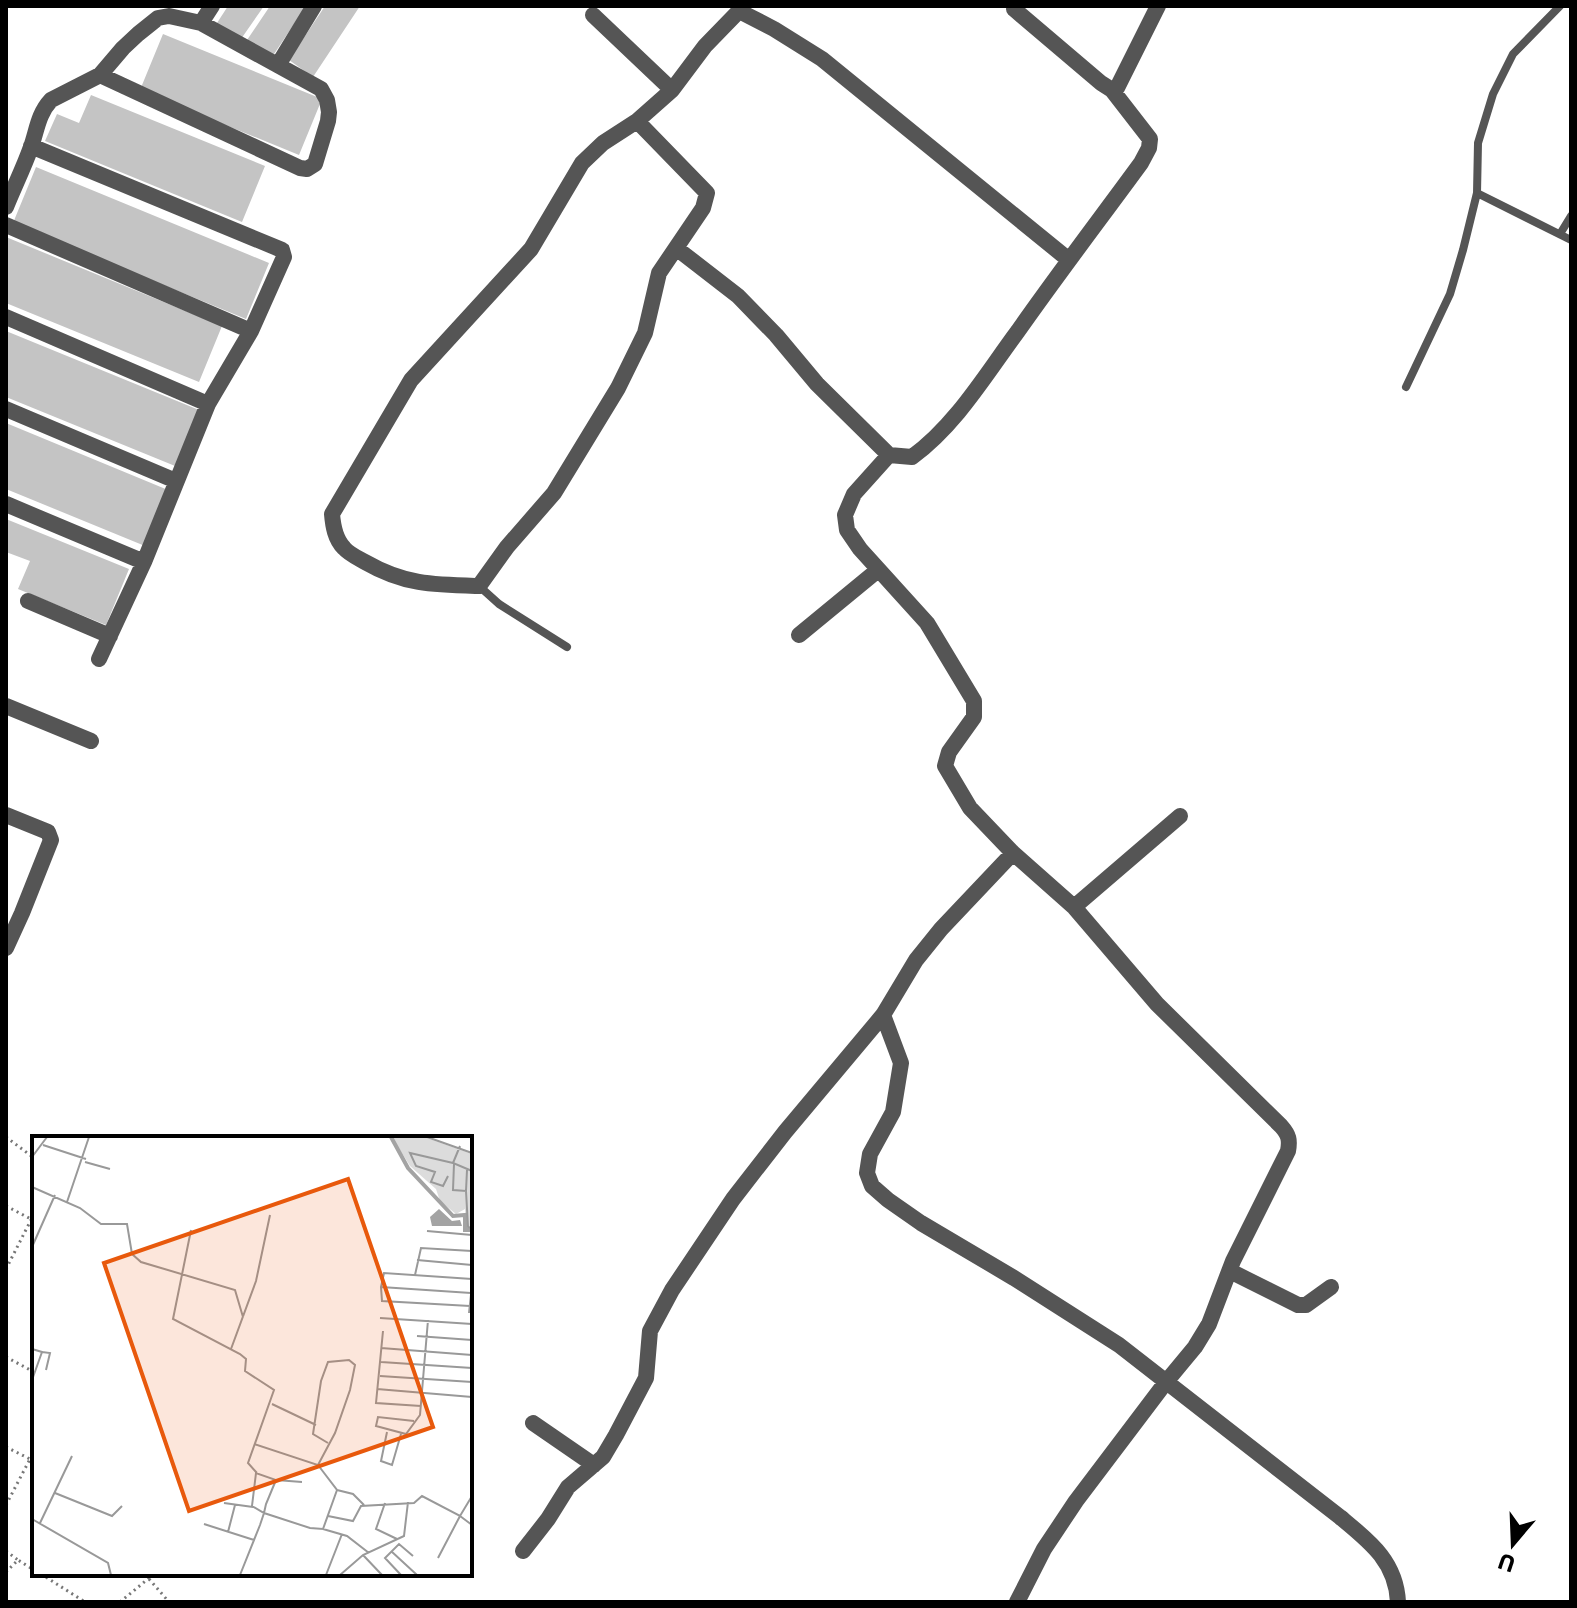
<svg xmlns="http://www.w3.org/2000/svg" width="1577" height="1608" font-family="Commissioner,sans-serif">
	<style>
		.building { fill: #c4c4c4 }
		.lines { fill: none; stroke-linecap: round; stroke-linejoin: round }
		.path { stroke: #777; stroke-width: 3; stroke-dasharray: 2 4; stroke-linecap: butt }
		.lane { stroke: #555; stroke-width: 8 }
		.street { stroke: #555; stroke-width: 16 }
		.inset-river { fill: none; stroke: #a3a3a3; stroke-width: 4 }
		.inset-road { fill: none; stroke: #999; stroke-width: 2 }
		.view { fill: #e8590c; fill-opacity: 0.15; stroke: #e8590c; stroke-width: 4 }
		.inset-edge { fill: none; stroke: #000; stroke-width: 4 }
	</style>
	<rect width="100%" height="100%" fill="#fff"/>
	<path class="building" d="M228 6H264L241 39 217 23Z
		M270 6H306L270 60 245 43Z
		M325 6H360L313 77 289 60Z
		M163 34 322 99 299 155 140 90Z
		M91 95 265 166 242 222 45 141 57 114 79 123Z
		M36 167 269 263 246 319 13 223Z
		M6 237 222 326 199 382 6 303Z
		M6 331 204 412 180 468 6 397Z
		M6 423 168 490 145 546 6 489Z
		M6 519 129 569 106 625 18 589 30 561 6 552Z"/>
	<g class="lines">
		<path class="path" d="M6 1137 34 1158
			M6 1206 31 1219
			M6 1269 34 1214
			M6 1357 34 1372
			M6 1447 30 1459
			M6 1505 30 1459 34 1461
			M6 1551 18 1560
			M6 1572 18 1560 34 1570
			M41 1574 85 1602
			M149 1579 169 1602
			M120 1602 154 1574"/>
		<path class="lane" d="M1560 6 1513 54 1493 94 1478 143 1477 193 1571 240
			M1560 234 1571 216
			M1406 387 1450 294 1463 250 1477 193
			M479 586 499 604 567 647"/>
		<path class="street" d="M1017 6 1014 9 1101 83 1112 90 1117 88 1158 6
			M739 11 774 29 822 59 1069 260
			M593 15 672 90
			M201 23 212 6
			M278 65 314 6
			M637 121 707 193 703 208 659 273 645 333 618 388 554 493 507 547 479 586C434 585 405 585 365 562 358 558 349 554 344 548 335 539 333 526 332 514L411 380 531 249 582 163 603 143 637 121 672 90 705 46 739 11
			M31 146 282 250 284 257 251 331 208 404 144 562 99 659
			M6 207C14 187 24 167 31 147 37 130 38 114 51 100L100 75 123 48 138 34 158 18 169 16 201 23 321 89 327 100 329 112 328 121 315 164 307 169 300 168 100 75
			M6 225 251 331
			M676 248 738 296 776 335 817 384 889 455 912 457C956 425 986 374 1018 331 1058 274 1100 219 1141 163L1149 148 1150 139 1112 90
			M6 317 208 404
			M6 409 176 481
			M889 455 854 494 845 515 847 530 860 549 927 623 974 701V717L949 752 945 766 970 808 1013 853 1074 907 1157 1004 1281 1126C1289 1135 1290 1140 1288 1151L1233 1261 1209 1324 1195 1347 1166 1382 1076 1501 1044 1549 1017 1602
			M6 504 144 562
			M28 601 110 636
			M799 635 878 570
			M6 706 91 741
			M6 815 48 832 51 840 22 913 6 948
			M1074 907 1180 816
			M883 1015 901 1063 893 1112 870 1154 867 1173 872 1186 888 1200 921 1223 1014 1278 1119 1345 1340 1517C1369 1541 1396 1561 1398 1602
			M1230 1271 1298 1305H1306L1331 1287
			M533 1423 594 1465
			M523 1551 548 1519 568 1487 603 1457 616 1435 646 1378 650 1331 672 1290 733 1199 785 1132 883 1015 916 960 941 929 1013 853"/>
	</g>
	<g transform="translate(32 1136)">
		<rect width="440" height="440" fill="#fff"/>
		<path d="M360 1H392L440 18V93L434 92 433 73 424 78 408 65 404 53 378 30Z" fill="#dcdcdc"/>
		<path d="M407 73 420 85 428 84 430 90H400L398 81Z" fill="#a3a3a3"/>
		<path class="inset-river" d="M359 1 376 32 421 80 433 79V94H440"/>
		<path class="inset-road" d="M395 1 440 17M11 9 54 23M428 10 421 27 440 35M0 21 15 1M53 26 78 33M422 28 421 54 434 55 435 34M416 40 411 50 399 46 403 36 384 30 378 17 421 27M0 51 48 72 69 88H95L100 118 109 126 203 154 211 181M434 55 436 91 440 92M35 66 57 1M159 94 141 183 208 218 214 223 213 235 242 254 216 327 225 337M395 95 440 99M0 111 23 59M385 124 440 129M383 139 389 112 440 115M349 151 439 157M438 170 350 165 349 151 352 137 440 143M437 177 440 149M348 182 440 188M351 195 344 267 389 270M385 200 440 204M349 212 440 219M0 213 10 216 0 244M199 213 224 145 238 79M10 216 18 217 14 234M349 226 440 232M348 240 440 246M345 253 440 261M240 268 284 289M382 285 346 281 344 290 374 298 388 279 396 184M355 296 349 325 360 329 369 298M286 329 303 297 318 254 323 229 317 224 296 226 289 245 281 298 296 307M244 344 270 346M305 354 321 358 332 369M23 357 80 380 90 370M192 367 221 371M353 367 344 393 365 403M296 380 321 385 329 370 382 367 390 360 428 380 440 360M0 383 76 427 79 439M8 387 40 320M172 388 222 404M291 393 315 400 337 417M196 396 203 369M359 415 385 439M331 419 350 439M406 422 428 380 440 389M208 439 228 389 232 377 234 368 244 344 224 337 220 370 232 377 278 392 291 393 305 354 286 329 222 308M294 439 310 398M308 439 331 419 372 400 376 366M369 439 353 422 367 408 381 420"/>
		<path class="view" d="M316 43 401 291 157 375 72 127Z"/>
		<rect width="440" height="440" class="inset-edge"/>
	</g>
	<rect width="1577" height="1608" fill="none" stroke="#000000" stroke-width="16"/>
	<g transform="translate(1513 1544) rotate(199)" stroke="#ffffff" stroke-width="6" paint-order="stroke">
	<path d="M0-6L14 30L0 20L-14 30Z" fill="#000000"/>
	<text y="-12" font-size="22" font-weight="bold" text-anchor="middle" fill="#000000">U</text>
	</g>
</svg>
